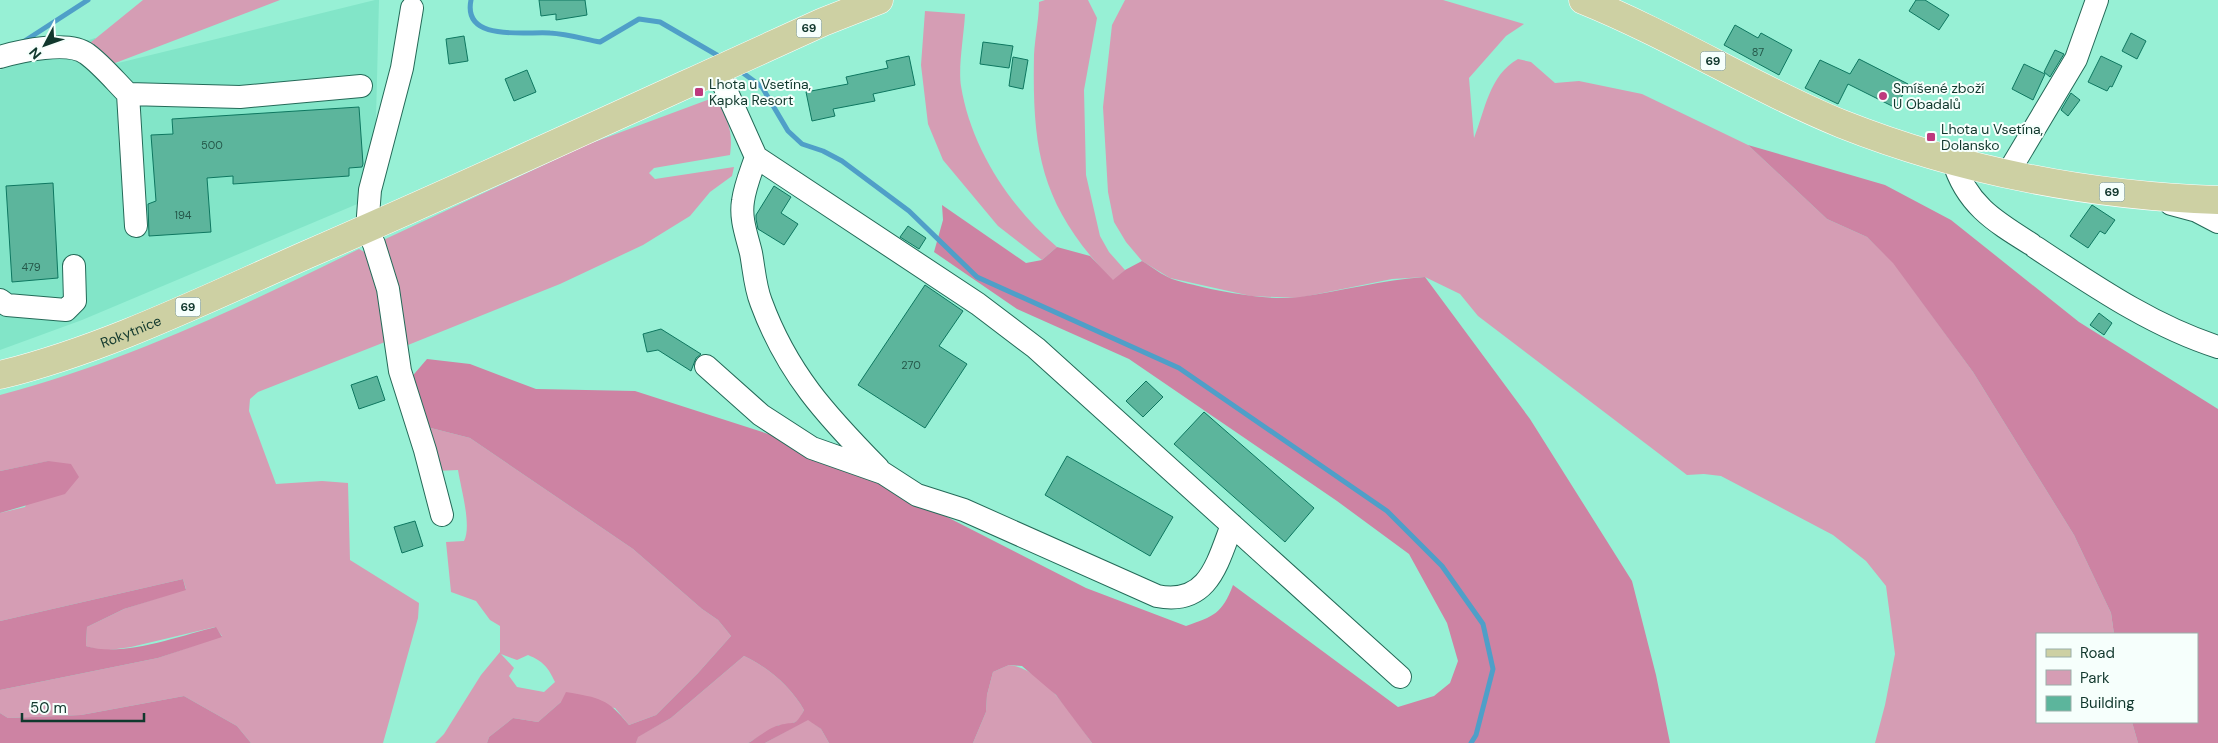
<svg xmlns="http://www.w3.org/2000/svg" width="2218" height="743" font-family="'DM Sans',sans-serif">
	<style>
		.built { fill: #82e5c8 }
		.green { fill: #d59db4; fill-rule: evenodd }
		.forest { fill: #cd83a3 }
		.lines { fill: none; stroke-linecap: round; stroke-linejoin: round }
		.stream { stroke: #4f9fc8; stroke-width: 5 }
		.building { fill: #5cb59c; stroke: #0e7760 }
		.minor-casing { stroke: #246a58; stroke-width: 24 }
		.major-casing { stroke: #fff; stroke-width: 29 }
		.minor { stroke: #fff; stroke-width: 22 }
		.major { stroke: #cdd0a3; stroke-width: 28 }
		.poi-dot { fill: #be397e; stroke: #f6fffc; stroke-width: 2 }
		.labels { text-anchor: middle; stroke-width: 4; stroke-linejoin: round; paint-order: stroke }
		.number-label { font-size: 11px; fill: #245749 }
		.shield { fill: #f6fffc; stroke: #56746b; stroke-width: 1 }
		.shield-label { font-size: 12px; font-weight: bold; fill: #11382d }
		.poi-label { font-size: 14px; fill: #11382d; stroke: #f6fffc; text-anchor: start }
		.street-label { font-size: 14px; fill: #11382d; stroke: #f6fffc }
	</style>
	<rect width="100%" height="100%" fill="#97f0d5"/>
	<path class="built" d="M375 0H379L374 197 82 320 0 350V70L95 38 110 65Z"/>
	<path class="green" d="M143 0H280L110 65 90 43Z
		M1045 0H1088L1097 18 1084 90 1086 175 1100 236 1109 252 1125 270 1113 281C1042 207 1032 155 1034 55 1035 37 1039 19 1039 2Z
		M1125 0H1443L1524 24 1506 36 1469 78 1474 138C1485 111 1489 75 1518 59L1531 62 1555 83 1579 81 1642 94 1748 145 1827 219 1867 237 1893 262 1973 372 2074 535 2111 613 2114 634H2037V722H2132L2138 743H1875L1885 705 1895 654 1886 586 1866 561 1833 535 1721 476 1704 474 1687 475 1478 316 1460 294 1425 277 1392 279 1298 298 1251 296 1170 278 1142 261 1126 242 1114 222 1108 192 1103 107 1112 25Z
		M925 11 965 14C964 35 958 67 961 86 971 148 1010 207 1057 247L1042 260 998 226 943 160 928 124 921 65Z
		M710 99 719 103C729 123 733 133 730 155L654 168 649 173 655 179 734 167 732 176 710 192 690 216 643 245 560 284 408 345 404 342 379 242 589 144Z
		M359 249 366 253 378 289 385 342 258 392 250 399 249 411 276 484 322 481 348 483 350 560 419 603 418 618 383 743H251L237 726 184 696 81 715 8 718 0 713V690L158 658 222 636 215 627 131 647 102 651 86 646 87 627 124 609 186 589 183 579 0 621V513L25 507 49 461 0 471V395C125 362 243 306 359 249Z
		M423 426 470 438 633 549 702 609 718 620 731 636 698 673 656 715 629 725 615 708 561 702 538 722 513 718 489 737 487 743H435L444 734 481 675 500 652V626L490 620 476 601 451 592 446 542 464 541C472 526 461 489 458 470L436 471ZM501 654 517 660 528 655C543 661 548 667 555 682L544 692 517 687 509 676 514 668Z
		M744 656C768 667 791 687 804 710L799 720 789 725H779L748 743H636L637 737 671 718Z
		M1009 665C1043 668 1073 717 1092 743H973L986 712 987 695 993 672Z
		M808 719 821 729 829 743H765Z"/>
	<path class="forest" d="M1748 145 1885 185 1951 220 2079 322 2218 409V743H2138L2132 722H2197V634H2114L2111 613 2074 535 1973 372 1893 263 1867 237 1827 219Z
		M942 205 1026 263 1042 260 1057 247 1090 256 1113 280 1125 270 1142 261C1152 267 1162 275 1172 279 1204 289 1268 302 1300 297 1342 291 1382 280 1425 277L1530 419 1632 581 1656 675 1670 743H1092L1056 695 1022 666 1009 665 993 672 987 695 986 712 973 743H829L821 729 808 720 765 743H748C757 738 770 727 780 725 795 721 795 727 804 710 791 687 768 667 744 656L671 718 638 737 636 743H487L489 737 513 718 538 722 561 702 566 692C600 698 607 698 629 725L656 715 698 673 731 636 718 620 702 609 633 549 470 438 423 426 409 380 427 359 470 364 536 389 635 391 812 448 1086 588 1186 626C1214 616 1222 614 1233 585L1398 707 1434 696 1450 683 1458 661 1447 623 1409 554 1337 501 1129 359 1017 309 934 252 943 220Z
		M48 461 71 464 79 477 65 494 0 513V471Z
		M183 579 186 590 124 609 87 627 86 646C122 658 178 636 216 627L222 637 158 658 0 690V621Z
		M184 696 237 726 251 743H0V713L8 718 81 715Z"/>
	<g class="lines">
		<path class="stream" d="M471 0C462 43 527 31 550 33 567 34 584 39 600 42L639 19 660 22 722 58
			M23 42 88 0
			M739 70 762 87 788 131 802 144 823 151 842 161 909 211 977 277 1179 368 1387 511 1442 566 1483 624 1493 669 1476 735 1471 743"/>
	</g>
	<path class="building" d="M539 0H585L587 15 556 20V14L541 16Z
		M1916 0H1925L1949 15 1939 30 1909 11Z
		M1735 25 1758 38 1761 33 1792 50 1779 75 1724 45Z
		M2131 33 2146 41 2137 59 2122 51Z
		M464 36 468 61 449 64 446 39Z
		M983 42 1013 46 1009 68 980 64Z
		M2055 50 2064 54 2050 77 2044 72Z
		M909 56 915 85 873 94 875 101 833 109 835 116 812 121 806 92 848 84 846 77 888 68 886 61Z
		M2101 56 2122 66 2112 87 2110 86 2107 91 2088 82Z
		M1013 57 1028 60 1023 89 1009 86Z
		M1859 59 1908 84 1896 108 1848 84 1838 104 1805 88 1820 60 1850 74Z
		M2024 64 2045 74 2033 100 2012 89Z
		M527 70 536 92 514 101 505 79Z
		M2071 93 2080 100 2068 116 2061 110Z
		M359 107 363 164 362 167 349 168V176L233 184V176L207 178 211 232 149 236 148 204 156 201 151 135 173 134 172 119Z
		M53 183 58 278 12 282 6 186Z
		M774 186 791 197 781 213 798 224 784 245 758 229 756 219V215Z
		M2092 205 2115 220 2105 234 2100 231 2088 248 2070 236Z
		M908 226 926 238 919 249 900 237Z
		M925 285 963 311 939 346 967 364 925 428 858 385Z
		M2099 313 2112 323 2104 335 2090 325Z
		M661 329 701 354 696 358 691 371 658 350 647 352 643 334Z
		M377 376 385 400 359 409 351 385Z
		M1146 381 1163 397 1143 417 1126 401Z
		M1204 412 1314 508 1285 542 1174 444Z
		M1067 456 1173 517 1150 556 1045 495Z
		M415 521 423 546 402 553 394 527Z"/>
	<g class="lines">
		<defs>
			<path id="minor" d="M412 8 402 68 370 190 367 229 374 244 388 289 400 371 425 450 442 515
				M0 57C20 51 69 40 87 54 102 65 115 81 128 94L136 226
				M717 70 756 157 978 304 1036 348 1400 677
				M128 94 240 97 361 86
				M756 157C751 172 745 186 743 201 740 219 747 236 751 253 754 269 755 287 761 302 787 373 826 415 878 468
				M1953 160C1966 204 1994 221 2031 244
				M2008 173 2076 59 2097 0
				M2171 204 2197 211 2218 222
				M2035 247C2093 285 2152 326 2218 347
				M0 300 7 305 66 310 75 301 74 266
				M706 366 761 415 812 448 883 473 917 495 964 510 1157 596C1208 606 1217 564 1232 525"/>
			<g id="major">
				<path d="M1583 0C1672 36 1754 88 1842 124 1961 171 2091 196 2218 200"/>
				<path id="s1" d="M0 375C106 349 206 299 306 255 479 180 651 100 823 22L879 0"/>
			</g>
		</defs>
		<use href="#minor" class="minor-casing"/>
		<use href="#major" class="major-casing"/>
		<use href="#minor" class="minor"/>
		<use href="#major" class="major"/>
	</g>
	<g class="poi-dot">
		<rect x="694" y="87" width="10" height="10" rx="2.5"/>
		<circle cx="1883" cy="96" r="5"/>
		<rect x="1926" y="132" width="10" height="10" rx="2.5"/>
	</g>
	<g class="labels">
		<g class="number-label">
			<text x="1758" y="56">87</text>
			<text x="212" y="149">500</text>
			<text x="183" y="219">194</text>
			<text x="31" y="271">479</text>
			<text x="911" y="369">270</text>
		</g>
		<g class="shield">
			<rect x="796.5" y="18.5" width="25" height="19" rx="4"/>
			<rect x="1700.5" y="51.5" width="25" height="19" rx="4"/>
			<rect x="2099.5" y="182.5" width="25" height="19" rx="4"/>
			<rect x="175.5" y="297.5" width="25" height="19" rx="4"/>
		</g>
		<g class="shield-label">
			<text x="809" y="32">69</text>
			<text x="1713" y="65">69</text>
			<text x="2112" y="196">69</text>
			<text x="188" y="311">69</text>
		</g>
		<g class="poi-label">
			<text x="709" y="89">Lhota u Vsetína,<tspan x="709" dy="16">Kapka Resort</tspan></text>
			<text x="1893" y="93">Smíšené zboží<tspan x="1893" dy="16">U Obadalů</tspan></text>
			<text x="1941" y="134">Lhota u Vsetína,<tspan x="1941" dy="16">Dolansko</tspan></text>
		</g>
		<g class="street-label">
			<text dy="5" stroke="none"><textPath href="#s1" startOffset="138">Rokytnice</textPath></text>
		</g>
	</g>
	<rect x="2036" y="633" width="162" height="90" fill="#f6fffc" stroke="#9aafa9"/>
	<rect x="2046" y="649" width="25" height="8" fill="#cdd0a3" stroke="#9aafa9"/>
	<text x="2080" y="658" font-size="15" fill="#11382d">Road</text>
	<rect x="2046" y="670" width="25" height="15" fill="#d59db4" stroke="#9aafa9"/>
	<text x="2080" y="683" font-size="15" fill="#11382d">Park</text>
	<rect x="2046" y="696" width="25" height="15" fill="#5cb59c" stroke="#9aafa9"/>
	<text x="2080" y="708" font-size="15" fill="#11382d">Building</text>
	<g transform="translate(45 45) rotate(229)" stroke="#f6fffc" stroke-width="4" paint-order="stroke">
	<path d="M0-4L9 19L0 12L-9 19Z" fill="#11382d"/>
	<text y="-8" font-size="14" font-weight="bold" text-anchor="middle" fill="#11382d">N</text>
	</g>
	<path d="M22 713v8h122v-8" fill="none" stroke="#11382d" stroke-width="2.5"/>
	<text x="30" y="713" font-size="15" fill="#11382d" stroke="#f6fffc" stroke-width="4" paint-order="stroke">50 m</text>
</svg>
